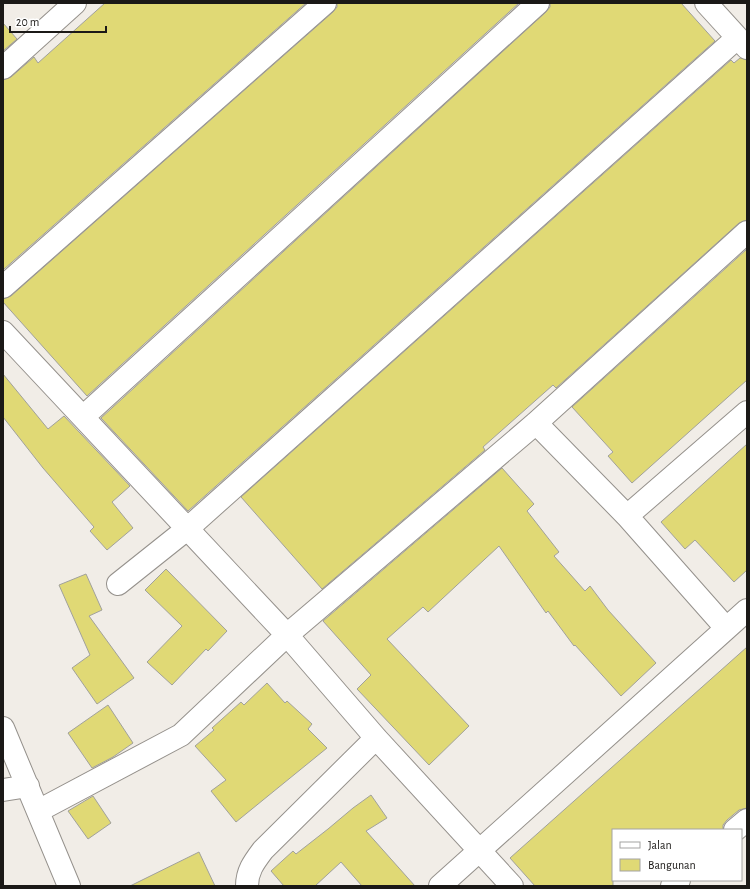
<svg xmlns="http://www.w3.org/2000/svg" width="750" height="889" font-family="'Alegreya Sans',sans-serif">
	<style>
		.building { fill: #e0d975; stroke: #a1a19b }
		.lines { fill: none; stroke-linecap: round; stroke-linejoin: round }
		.minor-casing { stroke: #95918c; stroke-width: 24 }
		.minor { stroke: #fff; stroke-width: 22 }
	</style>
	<rect width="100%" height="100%" fill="#f1ede7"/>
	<path class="building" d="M105 3H306L3 270V80L11 77 34 57 38 63Z
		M337 3H519L87 396 3 302V299L11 296 333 12 337 7Z
		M550 3H681L715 41 188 511 101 418 546 12 550 7Z
		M3 23 17 39 3 51Z
		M740 58 747 60V220L739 223 556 388 553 385 483 447 485 450 322 589 241 497 731 60 734 63Z
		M747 249V380L632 483 608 456 613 452 572 407Z
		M3 374 48 429 64 416 130 486 112 502 133 528 107 550 90 531 94 527 43 468 3 417Z
		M747 444V570L734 582 695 540 685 549 661 522Z
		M502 468 534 504 527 511 559 552 554 556 585 591 590 586 608 610 656 663 621 696 575 645 574 646 548 611 546 613 499 546 428 612 423 607 387 639 469 726 429 765 357 689 371 675 323 621Z
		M166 569 227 631 208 651 206 649 172 685 147 662 182 626 145 590Z
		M86 574 102 610 89 616 134 678 97 704 72 668 90 655 59 585Z
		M747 647V808L739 810 727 820 723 825V830H613V886H535L510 858Z
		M267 683 285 703 287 701 312 724 308 729 327 748 236 822 211 791 226 780 195 746 214 730 212 728 241 702 244 705Z
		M108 705 133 743 113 757 92 768 68 733Z
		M371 795 387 818 366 831 415 886H362L341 862 315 886H284L271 871 293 851 296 854 328 829 353 808Z
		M93 796 111 823 88 839 68 811Z
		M199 852 215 886H130Z"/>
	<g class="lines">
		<defs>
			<path id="minor" d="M706 3 747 48
				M3 68 75 3
				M3 287 325 3
				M3 332 287 635 376 738 512 886
				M83 417 538 3
				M536 423 627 516 726 628
				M627 516 747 412
				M118 584 187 529 737 38
				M3 728 69 886
				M3 790 28 786
				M38 811 181 735 287 635 536 423 747 232
				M735 830 747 820
				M247 886C247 871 254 862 263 850L376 738
				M440 886 747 610
				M672 886 679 880"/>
		</defs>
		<use href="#minor" class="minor-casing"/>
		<use href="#minor" class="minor"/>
	</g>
	<rect width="750" height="889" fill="none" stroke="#1b1917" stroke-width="8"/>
	<rect x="612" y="829" width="130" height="52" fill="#ffffff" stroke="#a4a3a2"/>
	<rect x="620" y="842" width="20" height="6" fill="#ffffff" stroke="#a4a3a2"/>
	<text x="648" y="849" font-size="12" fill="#1b1917">Jalan</text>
	<rect x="620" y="859" width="20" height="12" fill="#e0d975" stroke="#a4a3a2"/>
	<text x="648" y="869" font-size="12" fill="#1b1917">Bangunan</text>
	<path d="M10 26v6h96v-6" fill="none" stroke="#1b1917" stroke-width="2"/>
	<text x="16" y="26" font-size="12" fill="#1b1917" stroke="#ffffff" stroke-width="3" paint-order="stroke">20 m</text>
</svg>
